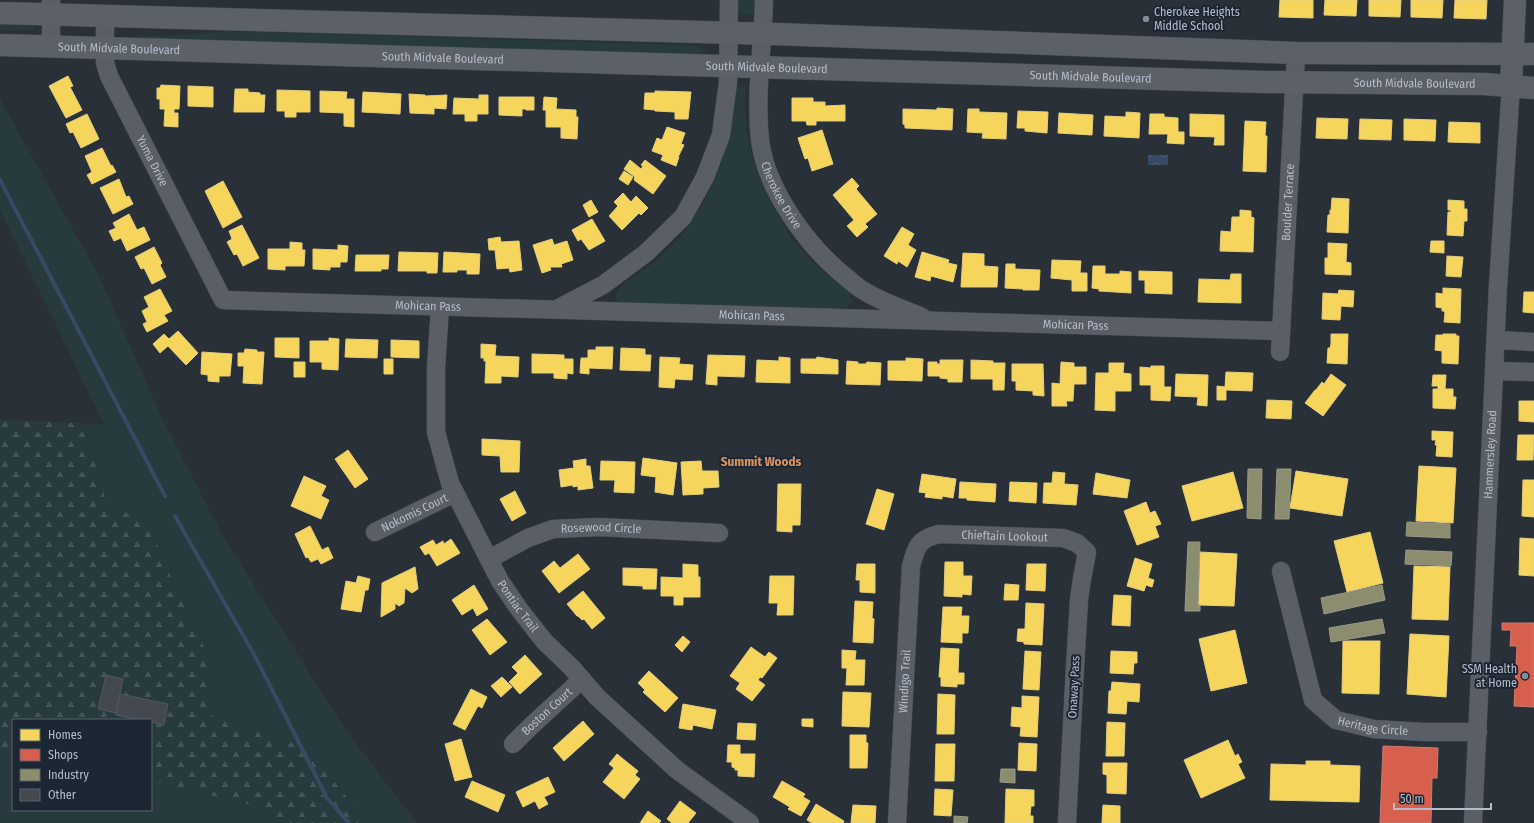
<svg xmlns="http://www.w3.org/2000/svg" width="1534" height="823" font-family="'Fira Sans Condensed',sans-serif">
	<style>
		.grass { fill: #273a3e; fill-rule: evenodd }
		.forest { fill: url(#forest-firs) }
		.water { fill: url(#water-waves) }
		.homes { fill: #f6d55c; stroke: #e2ce7d }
		.shops { fill: #d6604d; stroke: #cc7c72 }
		.industry { fill: #8c8c6e; stroke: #989a89 }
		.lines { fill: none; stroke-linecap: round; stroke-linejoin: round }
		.stream { stroke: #384963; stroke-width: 4 }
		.building { fill: #444950; stroke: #52575f }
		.minor-casing { stroke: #484c53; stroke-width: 19 }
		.major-casing { stroke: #484c55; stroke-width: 23 }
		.minor { stroke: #5a5e66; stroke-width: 18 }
		.major { stroke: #5c6168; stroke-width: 22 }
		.poi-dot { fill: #848b96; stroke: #1d2633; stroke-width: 1.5 }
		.labels { text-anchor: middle; stroke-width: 4; stroke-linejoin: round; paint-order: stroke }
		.poi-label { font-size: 12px; fill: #b4bcc9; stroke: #1d2633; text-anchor: start }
		.street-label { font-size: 12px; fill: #b4bcc9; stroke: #1d2633 }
		.neighbourhood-label { font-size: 13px; font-weight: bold; fill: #d59563; stroke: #1d2633 }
	</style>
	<defs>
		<pattern id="forest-firs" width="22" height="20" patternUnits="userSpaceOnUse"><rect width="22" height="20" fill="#273a3e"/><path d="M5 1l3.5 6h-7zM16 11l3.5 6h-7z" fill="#445559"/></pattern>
		<pattern id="water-waves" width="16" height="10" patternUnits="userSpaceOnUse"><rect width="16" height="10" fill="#384963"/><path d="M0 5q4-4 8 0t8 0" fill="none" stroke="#526178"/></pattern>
	</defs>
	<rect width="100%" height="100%" fill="#2a3038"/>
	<path class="grass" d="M733 0H755V9L752 15H743L735 12Z
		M0 23 34 24 33 30H0Z
		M223 31 692 45 709 50 691 57 138 42V36L191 35Z
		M745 85 746 128 754 164 772 203 791 238 814 263 832 279 849 291 852 301 845 311 620 303 615 297C622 279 642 274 655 261 665 252 677 242 685 231 717 189 732 138 736 86Z
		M0 99 100 278 160 414 223 536 345 729 417 823H368L364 819 340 823H0V420L104 424 0 210ZM13 720H151V810H13Z"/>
	<path class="forest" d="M0 420 80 423 101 481 107 508 146 518 177 592 210 659 207 694 209 715 306 747 368 823H271L267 809 151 781V720H13V761L0 760Z"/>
	<path class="water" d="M1148 155H1168V165H1148Z"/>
	<path class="homes" d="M1280 0H1313V18L1279 17Z
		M1325 0H1357L1356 16 1324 15Z
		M1369 0H1401L1400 17 1369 16Z
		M1411 0H1443L1442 18 1411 17Z
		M1455 0H1487L1486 19 1454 18Z
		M68 76 73 86 70 87 82 110 66 118 49 86Z
		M161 85 180 86 179 109H174V113H178V127L164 126 165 109H160V99H157V88H160Z
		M188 86 213 87V107L188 106Z
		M235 89H248V92L260 93V95H265L264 112H234Z
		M277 90 310 91V112H296V117H285V111H277Z
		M320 91 347 92 346 99H354V127L344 126V113L320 112Z
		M655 91 691 92 688 119H675V112L655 111V110L644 109 645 93H655Z
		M363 92 401 94 400 114 362 112Z
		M409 94 425 95V96L447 95 446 109 434 108V114L410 113Z
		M479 95H488V114H477V121H465V114H453L454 98 479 99Z
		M499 97H534V110H526V109H522V116L499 115Z
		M544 97 557 98 556 109 576 110V117H578L577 139 561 138V127H546V110H543Z
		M792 98H813V102H825V106L845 105V121H816V125H807L806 121H792Z
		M937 108 953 109 952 130 905 128V125L903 124V109L937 110Z
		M968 109H979V112L1007 113 1006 139 982 138 983 133 967 132Z
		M1018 111 1048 112 1047 133 1025 131V128H1017Z
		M1126 112 1140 113 1139 138 1104 136 1105 116 1126 117Z
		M1059 113 1093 115 1092 135 1058 133Z
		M87 114 99 139 81 148 73 132 70 133 66 124Z
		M1150 114H1164V117L1178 118V132H1184V144L1167 143 1168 134H1149Z
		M1190 114 1224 115V145H1214L1215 137 1190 136Z
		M1317 118 1348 119 1347 139 1316 138Z
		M1360 119 1392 120 1391 140 1359 139Z
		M1404 119 1436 120 1435 141 1404 140Z
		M1245 121 1266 122 1265 136H1267L1266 172 1243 171Z
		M1449 122 1480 123V143L1448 142Z
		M667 127 685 133 681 144 684 145 678 157H679L676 166 661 160 663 155 652 151 657 138 662 140Z
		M822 130 833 164 812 171 808 158 805 159 798 138Z
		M102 148 111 166 112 165 116 172 92 184 87 175 92 172 85 156Z
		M630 160 641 169 643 166 641 165 645 160 666 176 653 194 634 180 635 177 624 169Z
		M624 171 633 177 628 185 619 179Z
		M852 178 859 186 856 189 877 214 865 224 868 227 857 237 847 226 854 220 833 195Z
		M119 179 126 197 129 196 133 204 113 214 100 188Z
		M223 181 242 217 223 228 205 191Z
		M623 193 631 202 636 196 648 208 641 215 639 213 622 230 609 216 618 206 614 202Z
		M1332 198 1349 199 1348 233 1327 232 1328 215H1330V210L1331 211Z
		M591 200 598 212 589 217 583 205Z
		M1448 200 1464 201V209H1467V221H1464L1463 236 1447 235 1448 212H1451V210H1448Z
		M1240 210 1251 211V217L1254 218 1253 252 1220 251 1221 231 1231 232 1232 217H1240Z
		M129 214 137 230 144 227 150 240 127 251 121 238 114 241 109 231 116 228 113 223Z
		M592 219 605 241 589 250 581 239 578 241 572 230Z
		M242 225 259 258 243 266 237 254 234 255 227 242 232 239 229 231Z
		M902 227 914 234 908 245 916 250 907 267 898 261 897 264 884 256Z
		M500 237 501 242 519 241 522 270 510 272 509 268 497 269 495 250H489L488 239Z
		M552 239 554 245 567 241 573 260 561 264 562 267H550L551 270 542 273 533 245Z
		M1431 241H1444V253L1430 252Z
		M290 242 302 243V250H305L304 266H285V270L268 269V249H290Z
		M1328 243 1347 244 1346 262 1351 263V275L1325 274V258H1328Z
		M338 245 348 246 347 262H340V267H330V270L313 269V249L338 250Z
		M154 247 162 263 160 265 166 277 152 284 144 268 141 269 135 257Z
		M399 252 438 253 437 273H427V271H398Z
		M444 252 480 254 479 274H467V270H457V272H443Z
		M922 252 949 260 948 263 957 265 953 282 931 276 930 281 915 277Z
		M963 253 984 254V266L998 267 997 287H961Z
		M356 255H389L388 269H381V271H355Z
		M1447 256 1463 257 1461 277 1446 276Z
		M1052 260 1081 261 1080 273H1087V291H1072V280L1051 278Z
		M1006 264H1015V269L1040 270 1039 290H1023V289L1005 288Z
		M1093 266H1105V274H1120V271L1131 272V293L1099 291V289L1092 288Z
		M1139 271 1172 272V294L1145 293V280H1139Z
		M1231 274H1241V303L1198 302 1199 279 1230 280Z
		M1443 288 1461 289 1460 323 1444 322 1445 313 1444 311H1442V308L1436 307V293L1443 294Z
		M160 289 172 311 164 315 168 321 147 332 143 324 147 322 142 311 149 307 144 297Z
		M1339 290 1354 291 1353 307 1341 306 1340 320 1322 319 1323 293 1338 294Z
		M1524 292H1534V313L1523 312Z
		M178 331 198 353 186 365 168 346 160 353 153 344 164 334 169 339Z
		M1331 334H1348L1347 364 1327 363 1328 348H1330L1331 344Z
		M1443 334H1456V336H1459L1458 364 1442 363V351L1435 350 1436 335H1443Z
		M275 338H299V358L275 357Z
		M329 338 339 339 338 370 322 369V362H310V341H329Z
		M346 339 378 340 377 358 345 357Z
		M391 340 419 341V358L391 357Z
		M481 344 496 345 495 356 519 357 518 377 501 376V383H485L486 361H484V358H481Z
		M596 347H613L612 369 589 368V374L580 373 581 358H588V350H596Z
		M621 348 645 349V355H651L650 371 620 370Z
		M245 349 257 350V352H264L262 384 243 383 244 366H238V353H244Z
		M202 352 232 354 230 376H219V382L208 381V375L201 374Z
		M532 354 564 355V359H573V374L567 373V379L554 378V373H532Z
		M708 355 745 356 744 377 717 376V385L706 384Z
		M660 357 680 358 679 364 693 365 692 380 675 379 674 388 659 387Z
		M779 357 790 358V383L756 382 757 360 779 361Z
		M817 357 838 360V374L801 373V359H816Z
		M906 358 923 359 922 381 888 380V361H906Z
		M384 359H393V374H384Z
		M940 360H963L962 382H948V379L940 378V376H928V362H937V364H940Z
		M971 360 993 361V363H1005L1004 390H993V379H971Z
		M847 361 858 362V364H866L867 362 881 363 880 385 846 384Z
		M294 362H305V377H294Z
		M1061 362 1074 363V367H1086V384H1074L1073 401H1066L1067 406H1052V383L1060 384Z
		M1109 363H1124L1123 373 1131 374V391H1115V411L1095 410 1096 373H1109Z
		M1012 364H1043L1044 396 1033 395V391L1016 390V381H1012Z
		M1151 366H1164V387H1171L1170 401 1151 400V385H1140V367L1151 368Z
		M1226 372 1253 373 1252 391 1226 390V400H1217V386L1225 387Z
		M1176 374 1208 375 1207 406 1197 405 1198 397 1175 396Z
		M1331 374 1346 385 1323 416 1305 403 1315 390H1316L1322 382 1324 384Z
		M1433 375H1446L1445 389H1453V397H1456L1455 409 1433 408V389H1438V386H1432Z
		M1267 400 1292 401 1291 419 1266 418Z
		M1519 401H1534V422L1519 421Z
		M1432 431 1453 432 1452 457 1436 456 1437 445H1435L1436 440H1432Z
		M1518 435H1534L1533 460H1517Z
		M482 439 520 441 519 472H501L500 456 482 455Z
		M348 450 368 479 355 488 335 459Z
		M643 458 677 463 673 495 655 492 656 477 641 475Z
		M586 459V466H590L593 488 578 490V486L573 487V485L561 487 559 470 574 468 573 461Z
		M601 461 635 462 634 493 614 492 615 480H600Z
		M701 461 702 471H718L719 487 703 488V494L683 495 681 462Z
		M1419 466 1456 468 1453 523 1416 521Z
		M1296 471 1348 479 1342 516 1290 508Z
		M1053 472 1065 473 1064 484 1078 485 1076 505 1043 503 1044 483H1052Z
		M1233 472 1243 508 1192 521 1182 486Z
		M1096 473 1130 480 1127 498 1093 494Z
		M922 474 956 479 953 498 942 496V499L925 497 926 493 919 492Z
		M304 476 326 486 321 496 329 500 321 519 291 506Z
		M1523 480H1534V517L1522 516Z
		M960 482 996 484 995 502 967 500V498H959Z
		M1010 482 1037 483 1036 503 1009 501Z
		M778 484H801L800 525H792V532L777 531Z
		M877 489 894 494 884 530 866 524Z
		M515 491 526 513 512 521 500 499Z
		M1146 502 1150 513 1155 511 1161 524 1155 526 1159 537 1137 545 1124 511Z
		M310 526 322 550 328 547 333 558 321 564 318 559 311 562 308 557 306 558 295 534Z
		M1370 532 1383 583 1347 592 1334 541Z
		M1520 538 1534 539V576L1519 575Z
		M451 539 460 553 437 566 429 553 425 555 420 547 433 540 436 545 443 541 444 544Z
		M1200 552 1237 554 1234 606 1198 605Z
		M578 554 590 569 559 593 542 571 554 561 560 568Z
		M1135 558 1152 564 1148 578 1154 580 1152 587 1146 585 1144 591 1127 586Z
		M945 562H963V576H972L971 595 962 594V597L944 596Z
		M683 564 698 565V577H700V597H683V605H674V596H661V577L683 578Z
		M857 564H875V593L860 592V580H856Z
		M1027 564H1046L1045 591 1026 590Z
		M1414 566 1450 567 1448 620 1412 619Z
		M415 567 418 589 412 593 405 588 404 603 399 606 395 603V609L381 617 382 583Z
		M623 568 657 569 656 589H643V586L623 585Z
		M358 576 370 579 368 590H365L361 612 341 609 346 581 356 583Z
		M770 576H794L793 615H777L778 603H769Z
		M1005 584 1019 585 1018 600H1004Z
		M474 585 488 609 477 616 473 608 462 615 452 600Z
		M583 591 605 618 592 629 584 619 582 620 578 616H577L567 604Z
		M1114 595 1131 596 1130 626 1112 625Z
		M855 601 873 602 872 618 874 619 873 643 853 642Z
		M1026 603 1044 604 1042 645 1024 644V642L1017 641 1018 629H1025Z
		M943 607H962L961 616H969L968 633H962V643L941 642Z
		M487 619 507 642 490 655 472 630Z
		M1235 630 1247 683 1211 691 1199 639Z
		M1410 634 1449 636 1446 697 1407 694Z
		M683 636 690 642 682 652 675 645Z
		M1343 641H1380L1379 694 1342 693Z
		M751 647 765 657 769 652 777 658 762 678 760 677 758 680 765 685 752 701 736 689 740 683 730 676Z
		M941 648 959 649 958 673H964V684H957V687L941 686V677H939Z
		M842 650 856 651 855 660H865L864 685H846L847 668H842Z
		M1025 651 1041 652 1039 690 1023 689Z
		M1111 651 1137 652V663H1134L1133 674 1110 673Z
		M525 655 542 674 520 694 509 682 518 673 512 667Z
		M649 671 678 698 665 712 643 692 645 690 638 683Z
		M502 677 512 687 501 697 491 686Z
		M1112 682 1140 684 1139 702 1127 701 1126 714 1108 713 1109 691H1111Z
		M471 689 487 697 482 708 478 706 465 730 453 724Z
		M843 692 871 693 869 727 842 726Z
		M938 694 955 695 954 734H937Z
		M1022 696 1039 697 1037 737 1020 736 1021 727 1011 726 1012 707 1022 708Z
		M683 704 716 710 712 729 693 725 692 730 679 728Z
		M802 719H813V727L802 726Z
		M583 721 594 734 564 761 553 748Z
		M1107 722 1125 723 1124 756H1106Z
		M738 723 756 724 755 740 737 739Z
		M850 735H866V743H868L867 768H850Z
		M461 739 472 777 455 781 445 744Z
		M1228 740 1235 756 1238 754 1242 762 1238 764 1245 778 1201 798 1184 760Z
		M1019 743 1037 744 1036 771 1018 770Z
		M936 744H955L954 781H935Z
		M728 745H740V754H755L754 777 738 776V770H735V768L732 767V762H727Z
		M617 754 638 771 635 775 640 779 624 799 603 782 614 768 609 764Z
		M1306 761H1330V765L1360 766 1359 802 1270 800 1271 764 1306 765Z
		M1103 763H1127L1126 794 1107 793V775L1103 774Z
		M548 777 555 792 544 797 548 804 539 809 535 801 523 807 516 792Z
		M472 781 505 795 498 812 465 797Z
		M782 781 805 794 803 797 810 801 801 816 788 809 790 807 773 797Z
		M935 789 953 790 951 816 934 815Z
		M1006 789 1034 790V806H1031L1030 816H1033V823H1005Z
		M680 801 696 813 688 823H672L667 819Z
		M816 804 844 821 843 823H812L807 820Z
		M853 805 876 806 875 823H851Z
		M1103 805 1120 806V823H1102Z
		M648 811 661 821 659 823H640Z"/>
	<path class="shops" d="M1502 623H1534V707L1514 706 1517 646H1510L1511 630H1502Z
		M1383 746 1438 748 1437 778H1432L1431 823H1380Z"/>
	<path class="industry" d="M1248 469H1262L1261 519 1247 518Z
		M1277 469H1291L1289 519H1275Z
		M1407 522 1450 524V538L1406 536Z
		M1188 542H1200L1198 605H1200V611H1185Z
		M1406 550 1452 552 1451 566 1405 564Z
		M1382 585 1385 600 1324 614 1321 598Z
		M1382 619 1385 633 1331 642 1329 628Z
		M1001 769H1015V783L1000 782Z
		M954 816 968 817 967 823H954Z"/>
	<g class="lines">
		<path class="stream" d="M0 180 165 496
			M175 516 255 656 327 798 349 823"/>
	</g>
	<path class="building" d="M106 675 123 679 116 713 98 709Z
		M120 694 168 704 164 725 151 722V720H141L116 715Z"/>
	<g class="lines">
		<defs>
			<g id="minor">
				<path id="s1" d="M764 0C763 46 755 93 760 140 766 190 808 247 847 278 852 282 858 288 864 291 882 302 903 309 922 317"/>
				<path id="s2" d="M105 16V63L109 76 223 300 1281 331"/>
				<path d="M51 46V0"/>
				<path id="s3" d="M440 307 436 368V432L450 483 500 581 519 609 544 641 572 668 597 697 677 770 750 823"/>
				<path d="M557 309 603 285 646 253 683 217 705 177 721 135 728 82 729 0"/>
				<path d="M1496 340 1534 342"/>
				<path id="s4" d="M1280 352 1296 53"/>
				<path d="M1494 371 1534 372"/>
				<path id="s5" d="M375 532 455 493"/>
				<path id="s6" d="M489 559 528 538 553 529 599 527 719 533"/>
				<path id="s7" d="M1281 571 1313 700 1336 720 1374 729 1424 732H1478"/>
				<path id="s8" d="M513 744C535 721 559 701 582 679"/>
				<path id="s9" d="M897 823 911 566C916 547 918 539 939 534L1063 538 1077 543 1087 552 1081 585 1079 600 1075 667 1067 823"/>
				<path id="s10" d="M1473 823 1498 286 1511 85"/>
			</g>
			<g id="major">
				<path d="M0 13 775 34 1296 53 1534 54"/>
				<path id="s11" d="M0 45 1265 82 1484 84 1534 88"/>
				<path d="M1511 85 1515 0"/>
			</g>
		</defs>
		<use href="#minor" class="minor-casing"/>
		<use href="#major" class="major-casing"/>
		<use href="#minor" class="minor"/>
		<use href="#major" class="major"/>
	</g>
	<g class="poi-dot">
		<circle cx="1146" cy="19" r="4"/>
		<circle cx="1525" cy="676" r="4"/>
	</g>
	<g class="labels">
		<g class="poi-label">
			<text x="1154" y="16">Cherokee Heights<tspan x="1154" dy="14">Middle School</tspan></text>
			<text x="1517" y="673" text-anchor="end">SSM Health<tspan x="1517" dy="14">at Home</tspan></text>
		</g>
		<g class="street-label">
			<text dy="4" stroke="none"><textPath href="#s11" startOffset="119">South Midvale Boulevard</textPath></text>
			<text dy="4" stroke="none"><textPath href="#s11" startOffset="443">South Midvale Boulevard</textPath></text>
			<text dy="4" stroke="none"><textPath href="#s11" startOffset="767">South Midvale Boulevard</textPath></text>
			<text dy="4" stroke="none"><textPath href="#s11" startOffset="1091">South Midvale Boulevard</textPath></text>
			<text dy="4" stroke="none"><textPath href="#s11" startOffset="1415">South Midvale Boulevard</textPath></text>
			<text dy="4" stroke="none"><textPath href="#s2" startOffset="156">Yuma Drive</textPath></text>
			<text dy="4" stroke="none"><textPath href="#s1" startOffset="200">Cherokee Drive</textPath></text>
			<text dy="4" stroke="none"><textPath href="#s4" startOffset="150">Boulder Terrace</textPath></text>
			<text dy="4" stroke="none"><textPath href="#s2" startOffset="517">Mohican Pass</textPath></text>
			<text dy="4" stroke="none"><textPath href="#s2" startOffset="841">Mohican Pass</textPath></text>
			<text dy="4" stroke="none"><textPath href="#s2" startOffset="1165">Mohican Pass</textPath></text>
			<text dy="4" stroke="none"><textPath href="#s10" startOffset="369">Hammersley Road</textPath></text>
			<text dy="4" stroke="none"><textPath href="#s5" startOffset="44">Nokomis Court</textPath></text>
			<text dy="4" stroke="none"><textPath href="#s6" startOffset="119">Rosewood Circle</textPath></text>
			<text dy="4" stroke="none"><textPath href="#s9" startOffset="369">Chieftain Lookout</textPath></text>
			<text dy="4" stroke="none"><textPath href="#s3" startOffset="319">Pontiac Trail</textPath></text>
			<text dy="4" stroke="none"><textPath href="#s9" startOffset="142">Windigo Trail</textPath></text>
			<text transform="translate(1074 687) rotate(-87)" y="4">Onaway Pass</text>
			<text dy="4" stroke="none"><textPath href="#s8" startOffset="47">Boston Court</textPath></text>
			<text dy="4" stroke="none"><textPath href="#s7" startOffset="201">Heritage Circle</textPath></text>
		</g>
		<g class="neighbourhood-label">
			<text x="761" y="466">Summit Woods</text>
		</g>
	</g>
	<rect x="12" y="719" width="140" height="92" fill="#1d2633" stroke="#59626f"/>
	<rect x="20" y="729" width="20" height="12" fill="#f6d55c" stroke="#59626f"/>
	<text x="48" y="739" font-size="12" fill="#b4bcc9">Homes</text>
	<rect x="20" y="749" width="20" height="12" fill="#d6604d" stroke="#59626f"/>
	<text x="48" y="759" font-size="12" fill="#b4bcc9">Shops</text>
	<rect x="20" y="769" width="20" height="12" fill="#8c8c6e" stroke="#59626f"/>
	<text x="48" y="779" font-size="12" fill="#b4bcc9">Industry</text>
	<rect x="20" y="789" width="20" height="12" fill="#444950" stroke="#59626f"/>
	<text x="48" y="799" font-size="12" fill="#b4bcc9">Other</text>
	<path d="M1394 803v6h97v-6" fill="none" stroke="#b4bcc9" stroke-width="2"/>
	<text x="1400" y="803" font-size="12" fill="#b4bcc9" stroke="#1d2633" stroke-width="3" paint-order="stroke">50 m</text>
</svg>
